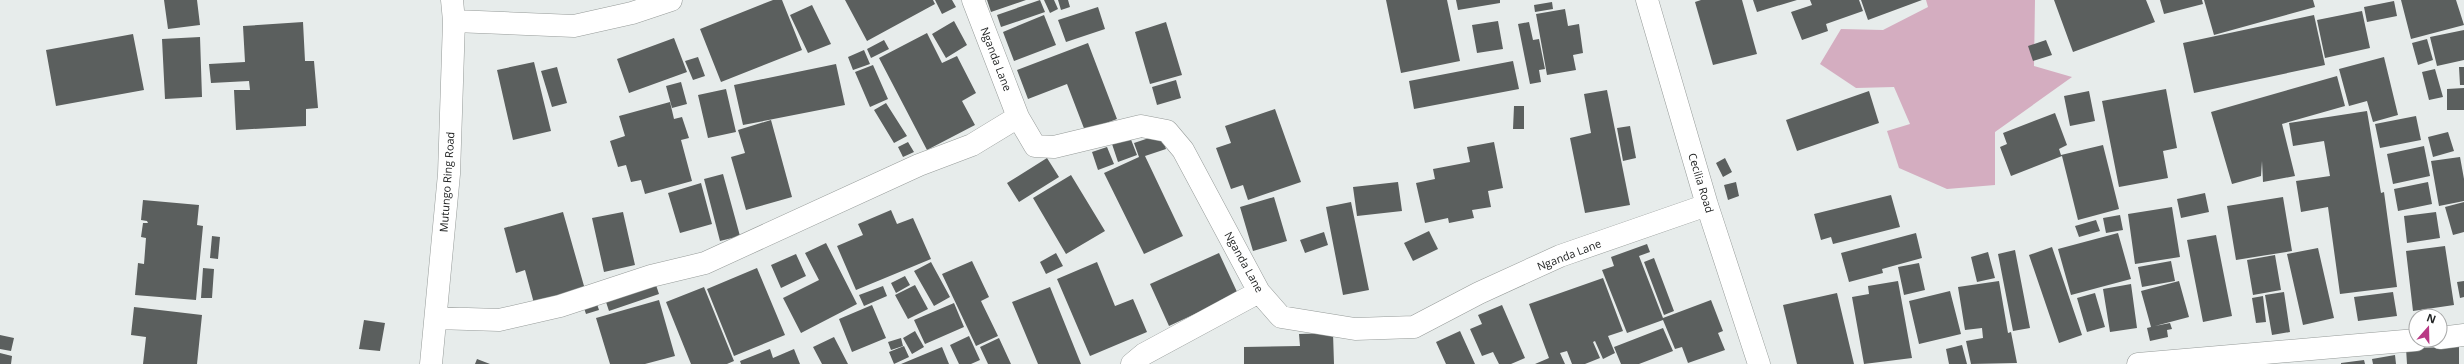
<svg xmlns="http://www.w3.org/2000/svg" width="2464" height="364" font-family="'Open Sans',sans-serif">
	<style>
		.forest { fill: #d4adc0 }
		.building { fill: #5b5f5e }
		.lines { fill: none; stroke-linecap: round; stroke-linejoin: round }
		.minor-casing { stroke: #969b99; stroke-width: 23 }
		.minor { stroke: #fff; stroke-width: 22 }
		.labels { text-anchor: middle; stroke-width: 4; stroke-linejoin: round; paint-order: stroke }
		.street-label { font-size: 11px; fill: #232525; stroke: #fff }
	</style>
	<rect width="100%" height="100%" fill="#e7eceb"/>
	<path class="forest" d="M1926 0H2035L2034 66 2072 77 1995 132V185L1947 189 1899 168 1887 131 1910 124 1894 87 1856 88 1820 64 1841 29 1883 30 1928 7Z"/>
	<path class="building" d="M164 0H197L200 25 168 29Z
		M773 0H782L802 50 721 82 700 29Z
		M845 0H933L935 4 867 41Z
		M935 0H952L956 7 942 14Z
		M987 0H1026L991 12Z
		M1040 0 1045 12 1001 27 997 15Z
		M1044 0H1054L1058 9 1050 13Z
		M1058 0H1068L1070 7 1061 10Z
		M1386 0H1447L1460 61 1401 73Z
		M1456 0H1500V3L1458 10Z
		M1701 0H1742L1757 54 1713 65 1695 2Z
		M1753 0H1797L1757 12Z
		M1810 0H1859L1863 11 1826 24 1828 31 1802 40 1791 12 1812 5Z
		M1861 0H1922L1868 20Z
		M2054 0H2146L2155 22 2073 52Z
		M2160 0H2202L2203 4 2164 14Z
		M2204 0H2313L2315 7 2214 35Z
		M2401 0H2456L2464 25 2411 39Z
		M2394 1 2397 16 2367 22 2364 7Z
		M1552 2 1553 9 1535 12 1534 5Z
		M812 5 831 44 808 53 790 15Z
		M1098 7 1105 29 1066 42 1058 20Z
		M1565 9 1568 26 1579 24 1583 53 1573 55 1576 70 1547 75 1536 14Z
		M2362 11 2370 48 2325 58 2317 20Z
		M1044 15 1056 45 1014 61 1003 32Z
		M2314 15 2325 65 2194 93 2183 43Z
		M954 21 967 45 946 58 932 34Z
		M1498 21 1503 49 1477 53 1472 25Z
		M303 22 305 61H314L318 108 306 109V126L236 130 234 90H250L249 81 211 83 209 64 245 62 243 26Z
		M1166 22 1182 75 1150 84 1135 32Z
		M1529 22 1533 40 1539 39 1545 69 1539 70 1541 82 1530 84 1518 24Z
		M2464 30V60L2437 66 2430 37Z
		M927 33 942 63 957 56 976 93 962 101 975 125 927 150 879 58Z
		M133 34 144 90 56 106 46 50Z
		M200 37 202 97 165 99 162 39Z
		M674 38 687 72 629 93 617 59Z
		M2427 39 2433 60 2418 65 2412 43Z
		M884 40 889 49 871 58 867 49Z
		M2046 40 2052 55 2033 61 2028 46Z
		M1088 43 1117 119 1085 131 1067 84 1028 99 1017 70Z
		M864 50 870 64 853 70 848 57Z
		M698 57 705 76 693 80 685 61Z
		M2384 57 2398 115 2373 122 2367 101 2349 106 2339 69Z
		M1513 61 1519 89 1414 109 1409 81Z
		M534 62 551 131 513 140 497 70Z
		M836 64 845 105 743 125 734 85Z
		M873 65 888 99 870 107 855 72Z
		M557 67 567 103 552 107 541 71Z
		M2459 67H2464V85H2460Z
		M2435 69 2443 97 2429 100 2422 72Z
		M2337 76 2345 106 2282 124 2295 176 2263 182 2262 161 2261 176 2232 184 2211 112Z
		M1176 80 1181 98 1157 105 1152 87Z
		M681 82 687 104 672 108 666 86Z
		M2464 88V110H2447V89Z
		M726 89 736 132 708 138 698 95Z
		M2166 89 2177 148 2163 151 2168 178 2119 187 2102 101Z
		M1607 90 1630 205 1585 213 1570 138 1591 133 1584 94Z
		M1869 91 1879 123 1797 151 1786 120Z
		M2089 91 2095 121 2070 126 2064 96Z
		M670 102 674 119 682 117 689 138 681 140 692 181 645 194 641 180 631 182 626 165 618 167 610 141 625 136 619 116Z
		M886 103 907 136 894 143 874 110Z
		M1514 106H1524V129H1513Z
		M1275 109 1301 182 1248 200 1243 185 1231 189 1216 148 1231 143 1225 126Z
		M2367 111 2381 193 2384 192 2397 287 2340 294 2328 207 2301 212 2296 181 2330 176 2324 141 2293 146 2289 123Z
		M2055 113 2067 145 2059 149 2061 155 2103 145 2119 209 2078 220 2062 156 2011 176 2000 147 2007 144 2003 133Z
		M2416 116 2421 140 2380 148 2375 124Z
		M771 120 792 197 746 210 731 157 745 153 738 130Z
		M1630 126 1636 158 1623 161 1617 128Z
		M2448 132 2454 151 2433 157 2428 137Z
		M1161 134 1166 149 1145 156 1183 236 1144 254 1104 173 1139 157 1134 143Z
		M1130 137 1137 155 1118 162 1112 144Z
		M908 142 914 152 903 157 898 147Z
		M1494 142 1503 188 1488 191 1491 207 1472 210 1474 218 1449 223 1448 218 1425 223 1416 183 1435 179 1433 169 1470 162 1467 147Z
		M2424 146 2430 176 2393 184 2387 154Z
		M1107 147 1114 164 1098 170 1092 152Z
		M2460 157 2464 179V201L2439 206 2431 161Z
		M1047 158 1059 177 1019 202 1007 183Z
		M1725 158 1732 172 1723 177 1716 163Z
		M723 174 740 236 720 241 704 179Z
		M1071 175 1105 231 1066 254 1033 198Z
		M1398 182 1402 211 1357 216 1353 187Z
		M1736 182 1739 196 1728 200 1724 185Z
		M2428 182 2432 204 2398 211 2394 189Z
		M701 183 712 224 680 233 668 193Z
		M2205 193 2209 212 2181 218 2177 199Z
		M1891 195 1900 227 1833 244 1831 237 1821 240 1814 214Z
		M1274 197 1287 241 1253 251 1240 207Z
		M2283 197 2292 251 2236 260 2227 206Z
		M143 200 199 205 197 225 203 226 196 300 135 295 138 263 144 264 146 238 141 237 143 223H148L147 221 141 220Z
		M1351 202 1369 290 1343 295 1326 207Z
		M2464 202V232L2453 235 2445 207Z
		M2172 207 2180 257 2135 264 2128 214Z
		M891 210 897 224 913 218 931 259 856 290 837 246 863 235 858 224Z
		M563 212 586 293 535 307 525 270 516 273 504 228Z
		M623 212 635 265 604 272 592 218Z
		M2436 212 2440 238 2407 243 2404 216Z
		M2120 215 2123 230 2106 233 2103 218Z
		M2096 220 2100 231 2079 237 2075 226Z
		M1429 231 1438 249 1413 261 1404 243Z
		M1324 232 1328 245 1305 253 1300 240Z
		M1916 233 1922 258 1882 269 1883 273 1849 282 1841 253Z
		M2118 233 2131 279 2071 295 2058 249Z
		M2216 235 2232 316 2203 322 2187 240Z
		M212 236 220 237 218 259 210 258Z
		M826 243 857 304 801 333 783 298 819 280 805 253Z
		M1647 244 1650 252 1639 256 1663 318 1711 300 1723 331 1718 333 1725 350 1688 363 1682 347 1675 349 1663 320 1627 333 1602 270 1614 266 1611 257Z
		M2445 246 2454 305 2413 311 2406 251Z
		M2052 247 2082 335 2059 343 2029 255Z
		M2318 248 2334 318 2303 325 2287 254Z
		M2015 250 2030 328 2013 331 1998 254Z
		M1988 252 1995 278 1977 282 1971 257Z
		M1056 253 1063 266 1046 274 1040 262Z
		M1219 253 1238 294 1169 326 1150 284Z
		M796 254 806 276 781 288 771 265Z
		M2275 255 2281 290 2253 295 2247 260Z
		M1654 258 1674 311 1664 315 1644 262Z
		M972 261 989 297 981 301 998 336 976 346 942 274Z
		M2171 261 2175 281 2142 287 2138 267Z
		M931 262 950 297 934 306 914 271Z
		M1097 262 1115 306 1133 299 1147 332 1090 356 1057 279Z
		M1919 263 1925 290 1904 295 1898 267Z
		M203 268 214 269 212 298H201Z
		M757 268 785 335 734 356 707 289Z
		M905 276 910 285 896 293 891 283Z
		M1603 278 1623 331 1608 336 1615 353 1603 359 1595 341 1593 342 1600 358 1585 364H1572L1567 351 1560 353 1565 364H1535L1549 358 1529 304Z
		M1898 281 1912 358 1864 364 1852 297 1869 294 1868 286Z
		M1999 281 2008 333 2011 332 2017 363 1971 364 1966 341 1983 338 1982 328 1965 330 1958 287Z
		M2179 281 2189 317 2155 326 2170 323 2172 329 2167 330 2168 337 2150 341 2147 328 2151 327 2141 291Z
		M2464 281V297L2460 298 2457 282Z
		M655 282 659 294 609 311 605 299Z
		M2131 284 2137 328 2110 332 2103 289Z
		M915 285 928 309 908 319 895 295Z
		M883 286 887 296 864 306 859 295Z
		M704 287 734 361 727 364H691L666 302Z
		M1050 287 1081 364H1038L1012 302Z
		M1950 291 1961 334 1919 344 1909 301Z
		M2284 292 2290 332 2272 335 2265 295Z
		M2393 292 2397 316 2358 321 2354 297Z
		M1837 293 1854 364H1797L1783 305Z
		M2095 293 2105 327 2087 332 2077 298Z
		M2263 296 2266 322 2256 323 2252 298Z
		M659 300 675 356 645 364H610L596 318Z
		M596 301 599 310 586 314 583 305Z
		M954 303 964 327 925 344 914 320Z
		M872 305 886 338 852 352 839 319Z
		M1502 305 1525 358 1511 364H1499L1493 352 1482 356 1470 329 1482 324 1478 315Z
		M134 307 202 315 197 364H143L146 337 131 335Z
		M364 320 385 323 380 351 359 349Z
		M1663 328 1673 351 1639 364H1621L1614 347Z
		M915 331 924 347 912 354 903 338Z
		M1460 331 1475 364H1446L1436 342Z
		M1333 333 1334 364H1244V347L1300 346 1299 334Z
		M0 335 14 338 11 351 0 349Z
		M969 336 980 360 971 364H959L950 345Z
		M834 337 848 364H822L813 347Z
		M901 338 903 346 891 350 888 342Z
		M999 338 1011 364H988L980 347Z
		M1962 345 1967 364H1949L1946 349Z
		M904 346 909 357 894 364 889 352Z
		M942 347 949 364H901Z
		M2459 347V364H2407L2406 348Z
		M770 349 773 358 794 349 800 364H741L740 361Z
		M0 353 12 356 11 364H0Z
		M2395 355 2396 364H2373L2372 359Z
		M477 359 490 364H475Z
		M2364 360 2365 364H2341V363Z"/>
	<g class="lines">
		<defs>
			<path id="minor" d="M973 0 1018 117 1035 146 1054 147 1141 126 1167 131 1183 150 1259 292 1281 317 1355 329 1414 327 1479 293 1560 256 1707 205
				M1647 0 1707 205 1759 364
				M454 21 574 26 632 13 671 0
				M436 318 499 320 560 306 651 276 705 263 919 165 972 145 1018 117
				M2440 338 2464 335
				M431 364 449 174 454 21 452 0
				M1132 364 1144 354 1259 292
				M2138 364 2416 340"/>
		</defs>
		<use href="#minor" class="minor-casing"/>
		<use href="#minor" class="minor"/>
	</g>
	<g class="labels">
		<g class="street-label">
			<text transform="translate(996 59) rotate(69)" y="4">Nganda Lane</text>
			<text transform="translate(447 182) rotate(-86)" y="4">Mutungo Ring Road</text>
			<text transform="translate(1701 183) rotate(73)" y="4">Cecilia Road</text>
			<text transform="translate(1569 255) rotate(-21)" y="4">Nganda Lane</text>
			<text transform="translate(1244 262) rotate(61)" y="4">Nganda Lane</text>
		</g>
	</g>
	<g transform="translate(2428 328) rotate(20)"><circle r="19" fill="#ffffff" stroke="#a7a8a8"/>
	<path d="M0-3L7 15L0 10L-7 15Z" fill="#b93985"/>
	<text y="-6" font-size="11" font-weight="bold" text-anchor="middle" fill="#232525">N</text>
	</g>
</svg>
